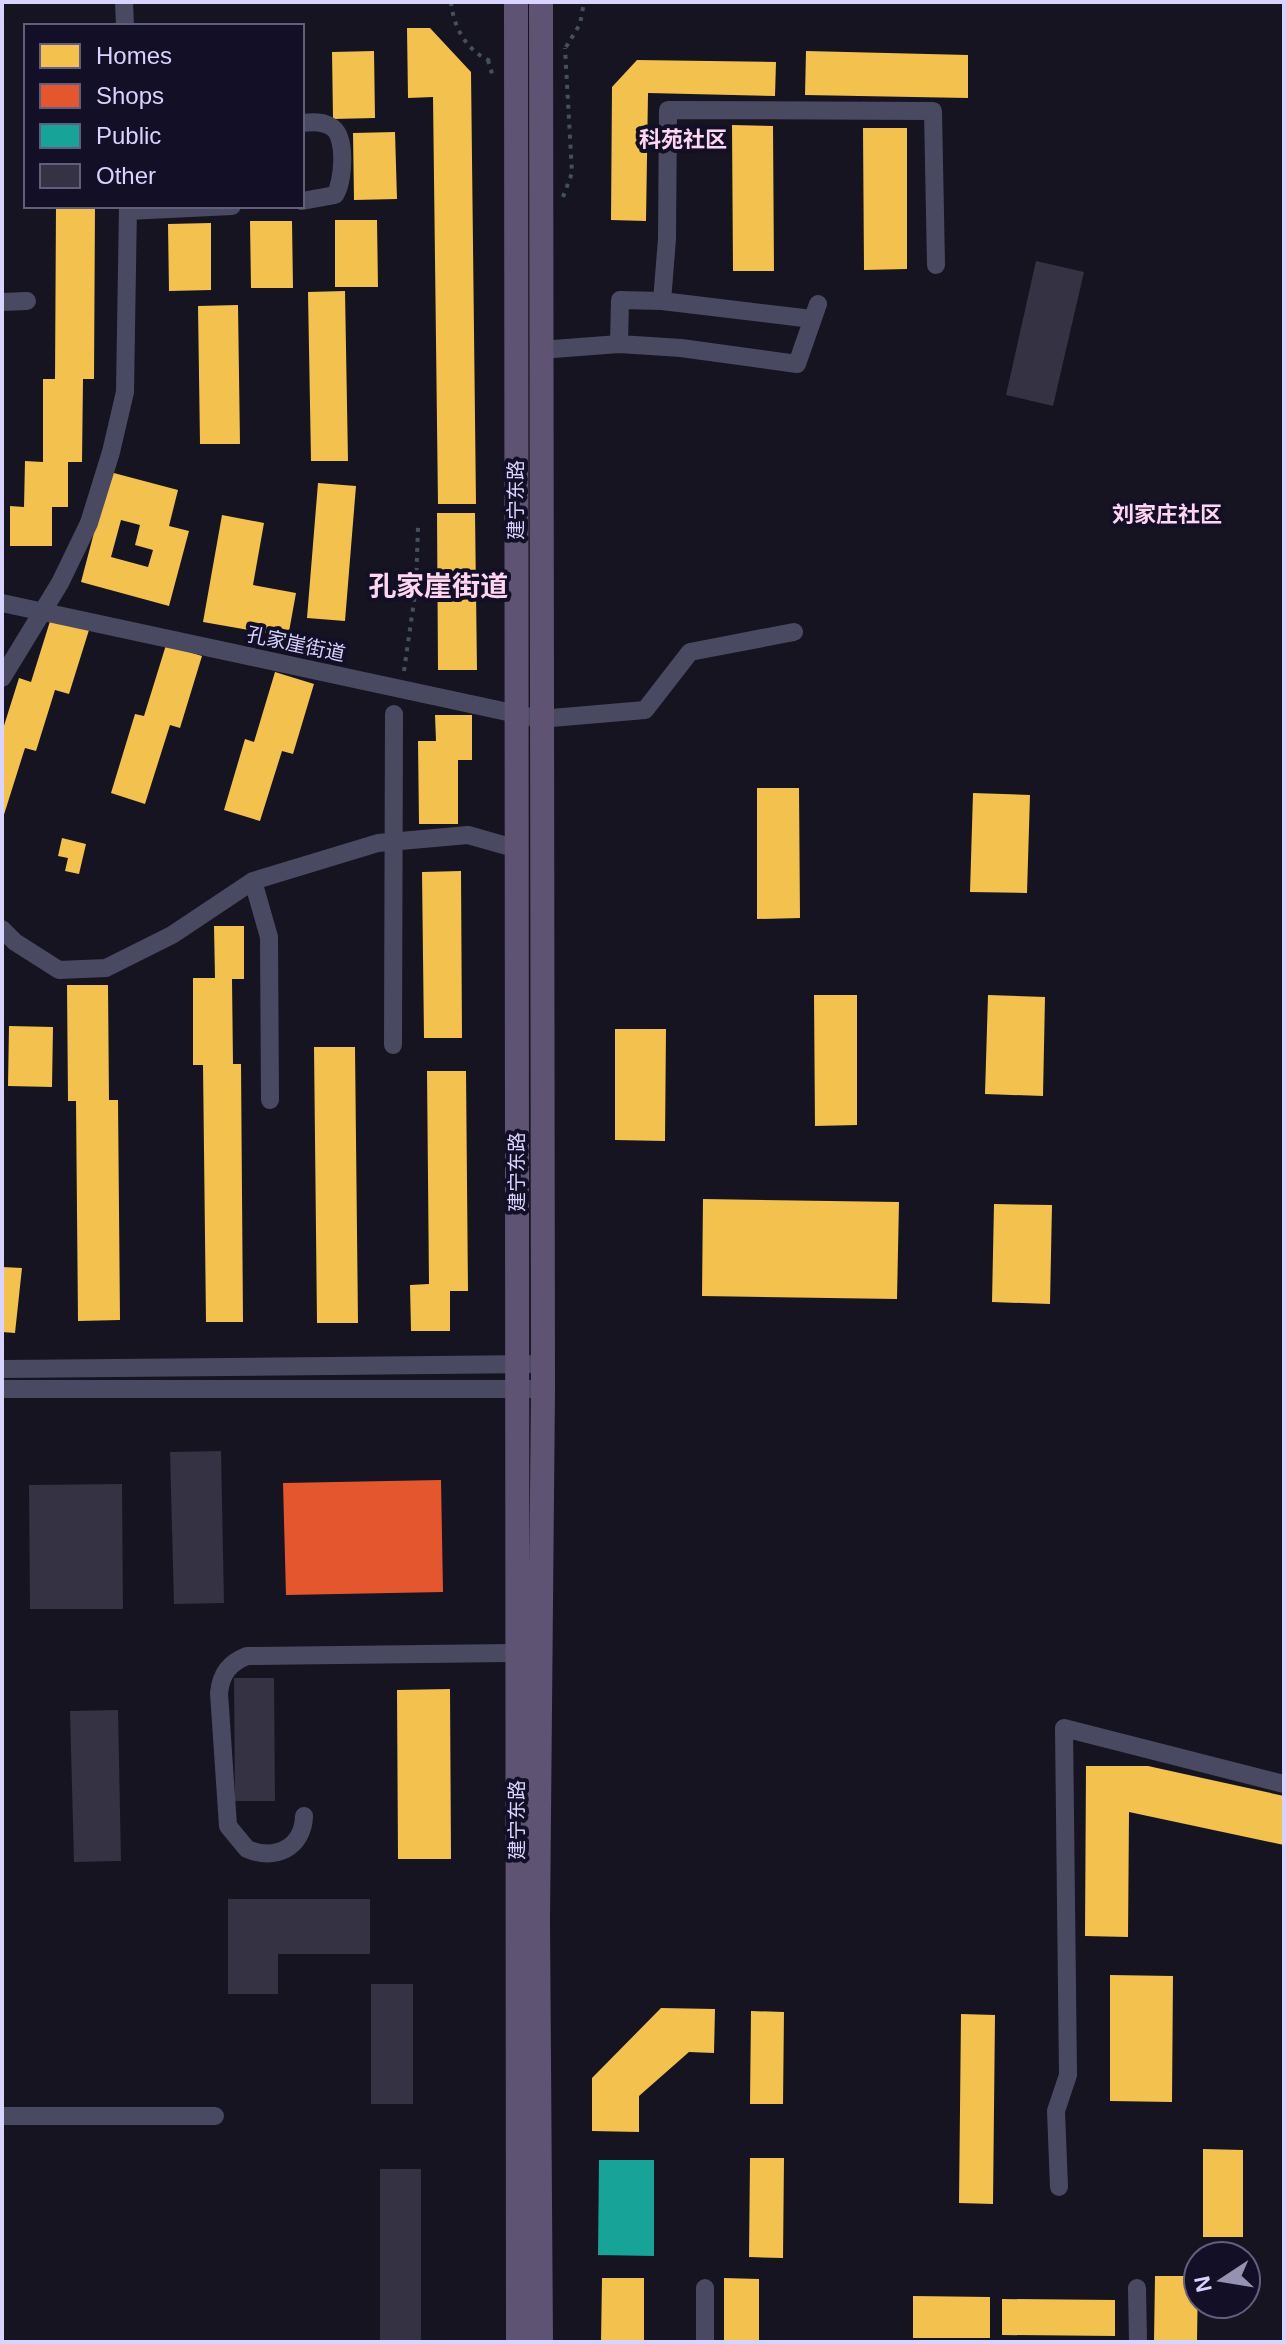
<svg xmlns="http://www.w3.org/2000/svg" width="1286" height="2344" font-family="Helvetica,'Noto Sans SC',sans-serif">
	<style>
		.homes { fill: #f2c14e; fill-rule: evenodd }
		.shops { fill: #e4572e }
		.public { fill: #17a398 }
		.building { fill: #343243 }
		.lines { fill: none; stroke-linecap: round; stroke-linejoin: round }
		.path { stroke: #44505f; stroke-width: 4; stroke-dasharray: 4 6; stroke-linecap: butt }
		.minor { stroke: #4a4962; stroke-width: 18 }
		.major { stroke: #5e5373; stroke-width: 24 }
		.labels { text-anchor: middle; stroke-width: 8; stroke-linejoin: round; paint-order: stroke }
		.street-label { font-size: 20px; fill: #d9d4ff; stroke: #130f26 }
		.neighbourhood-label { font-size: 22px; font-weight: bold; fill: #ffd6f0; stroke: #130f26 }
		.district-label { font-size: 28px; font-weight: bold; fill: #ffd6f0; stroke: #130f26 }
	</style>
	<rect width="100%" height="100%" fill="#161421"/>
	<path class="homes" d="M407 28H430L471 72 476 504H438L433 97 408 98Z
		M374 51 375 118 333 119 332 52Z
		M806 51 968 55V98L805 95Z
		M637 60 776 62 775 96 648 93 646 221 611 220 612 87Z
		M732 125 773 126 774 271H733Z
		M863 128H907V269L864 270Z
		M395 132 397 199 354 200 353 133Z
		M56 206H95L94 379H83L82 462H68V507H52V546H10V506L24 507 25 461 43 462V379H55Z
		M335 220H377L378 287H335Z
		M250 221H292L293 288H251Z
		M211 223V290L169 291 168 224Z
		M345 291 348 461H311L308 292Z
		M238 305 240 444H200L198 306Z
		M110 472 178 490 169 526 189 531 169 606 81 582ZM121 520 140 525 135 545 153 550 148 567 111 557Z
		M318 483 356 486 345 621 307 618Z
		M437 513H475L477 670H438Z
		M222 515 264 523 253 585 296 593 288 637 203 622Z
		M51 618 89 630 69 694 55 690 36 751 25 748 2 821V732L19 678 31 682Z
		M166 645 202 656 180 728 170 725 145 804 111 793 135 714 144 716Z
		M275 672 314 684 293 754 282 751 260 821 224 810 245 739 254 742Z
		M435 715H472V760H458V824H419L418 741H436Z
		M757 788H799L800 918 757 919Z
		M973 793 1030 795 1027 893 970 892Z
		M62 838 86 844 79 874 65 871 68 858 58 856Z
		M461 871 462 1038H424L422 872Z
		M214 926H244V979H232L233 1064H241L243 1322H206L203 1065H193V978H215Z
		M67 985H108L109 1100H118L120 1320 78 1321 76 1101H68Z
		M814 995H857V1125L815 1126Z
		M988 995 1045 997 1043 1096 985 1094Z
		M9 1026 53 1027 52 1087 8 1086Z
		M615 1029H666L665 1141 615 1140Z
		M314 1047H355L358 1323H317Z
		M427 1071H466L468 1291H450V1331H411L410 1285 429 1284Z
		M703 1199 899 1202 897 1299 702 1296Z
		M994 1204 1052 1205 1050 1304 992 1302Z
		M2 1267 22 1268 15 1333 2 1332Z
		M450 1689 451 1859H398L397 1690Z
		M1086 1766H1148L1284 1796V1845L1129 1812 1128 1937 1085 1936Z
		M1110 1975 1173 1976 1172 2102 1110 2101Z
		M661 2008 715 2009 714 2053 689 2052 639 2096V2132L592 2131V2078Z
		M751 2011 784 2012 783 2104H750Z
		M961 2014 995 2015 993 2204 959 2203Z
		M1203 2149 1243 2150V2237H1203Z
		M750 2158H784L783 2258 749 2257Z
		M1155 2276H1198L1197 2342H1154Z
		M602 2278H644V2342H601Z
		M724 2278 759 2279V2342H724Z
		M913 2296 990 2297V2338H913Z
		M1002 2299 1115 2300V2336L1002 2335Z"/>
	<path class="shops" d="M441 1480 443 1592 286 1595 283 1483Z"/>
	<path class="public" d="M599 2160H654V2256L598 2255Z"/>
	<path class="building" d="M1036 261 1084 272 1053 406 1006 395Z
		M221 1451 224 1603 174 1604 170 1452Z
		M122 1484 123 1609H30L29 1485Z
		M234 1678H274L275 1801H235Z
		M118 1710 121 1861 74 1862 70 1711Z
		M228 1899H370V1954H278V1994H228Z
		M371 1984H413V2104H371Z
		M380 2169H421V2342H380Z"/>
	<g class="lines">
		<path class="path" d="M451 2C454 30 468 53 495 63
			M566 47 580 24 584 2
			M488 60 493 77
			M563 197 572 173 565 48
			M404 671 416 587 418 527"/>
		<path class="minor" d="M124 2 125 26
			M302 123C312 122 324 121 333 128 347 139 343 182 335 195L302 201
			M128 211 232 206
			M662 301 667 239 668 110 933 111 936 265
			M2 302 27 301
			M619 344 620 300 662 301 812 319
			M540 350 619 344 681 348 797 364 818 304
			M2 603 540 719 645 710 690 652 794 632
			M2 678 60 583 89 523 111 452 125 392 128 206
			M253 881 269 937 270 1100
			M2 929 15 942 59 970 106 968 172 935 253 881 378 843 468 835 514 848
			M393 1045 394 714
			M2 1369 543 1364
			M2 1389H543
			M304 1816C303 1848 275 1861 247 1849L228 1826 219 1693C221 1674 229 1663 247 1656L517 1653
			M2 2116H215
			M1059 2187 1056 2111 1068 2075 1064 1728 1284 1784
			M705 2288V2342
			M1137 2288 1138 2342"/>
		<path class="major" d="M516 2 518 2342
			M541 2 543 1389 538 1921 541 2342"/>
	</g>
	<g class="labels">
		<g class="street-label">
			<text transform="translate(516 500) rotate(-90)" y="7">建宁东路</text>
			<text transform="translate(296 644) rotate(12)" y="7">孔家崖街道</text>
			<text transform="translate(517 1172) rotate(-90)" y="7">建宁东路</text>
			<text transform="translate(517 1820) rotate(-90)" y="7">建宁东路</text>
		</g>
		<g class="neighbourhood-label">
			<text x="683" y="147">科苑社区</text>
			<text x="1167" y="522">刘家庄社区</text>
		</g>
		<g class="district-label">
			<text x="438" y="596">孔家崖街道</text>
		</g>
	</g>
	<rect width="1286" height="2344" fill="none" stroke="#d9d4ff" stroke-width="8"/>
	<rect x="24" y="24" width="280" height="184" fill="#130f26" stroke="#625e7d" stroke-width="2"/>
	<rect x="40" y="44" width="40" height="24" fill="#f2c14e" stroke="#625e7d" stroke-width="2"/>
	<text x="96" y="64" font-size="24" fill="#d9d4ff">Homes</text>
	<rect x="40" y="84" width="40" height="24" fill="#e4572e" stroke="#625e7d" stroke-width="2"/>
	<text x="96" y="104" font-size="24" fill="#d9d4ff">Shops</text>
	<rect x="40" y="124" width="40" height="24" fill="#17a398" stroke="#625e7d" stroke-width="2"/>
	<text x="96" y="144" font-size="24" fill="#d9d4ff">Public</text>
	<rect x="40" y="164" width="40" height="24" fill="#343243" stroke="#625e7d" stroke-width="2"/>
	<text x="96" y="184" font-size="24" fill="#d9d4ff">Other</text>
	<g transform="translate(1222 2280) rotate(258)"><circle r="38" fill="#130f26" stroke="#625e7d" stroke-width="2"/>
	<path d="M0-6L14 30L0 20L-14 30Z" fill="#9591b1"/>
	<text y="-12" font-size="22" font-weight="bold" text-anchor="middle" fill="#d9d4ff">N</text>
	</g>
</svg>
